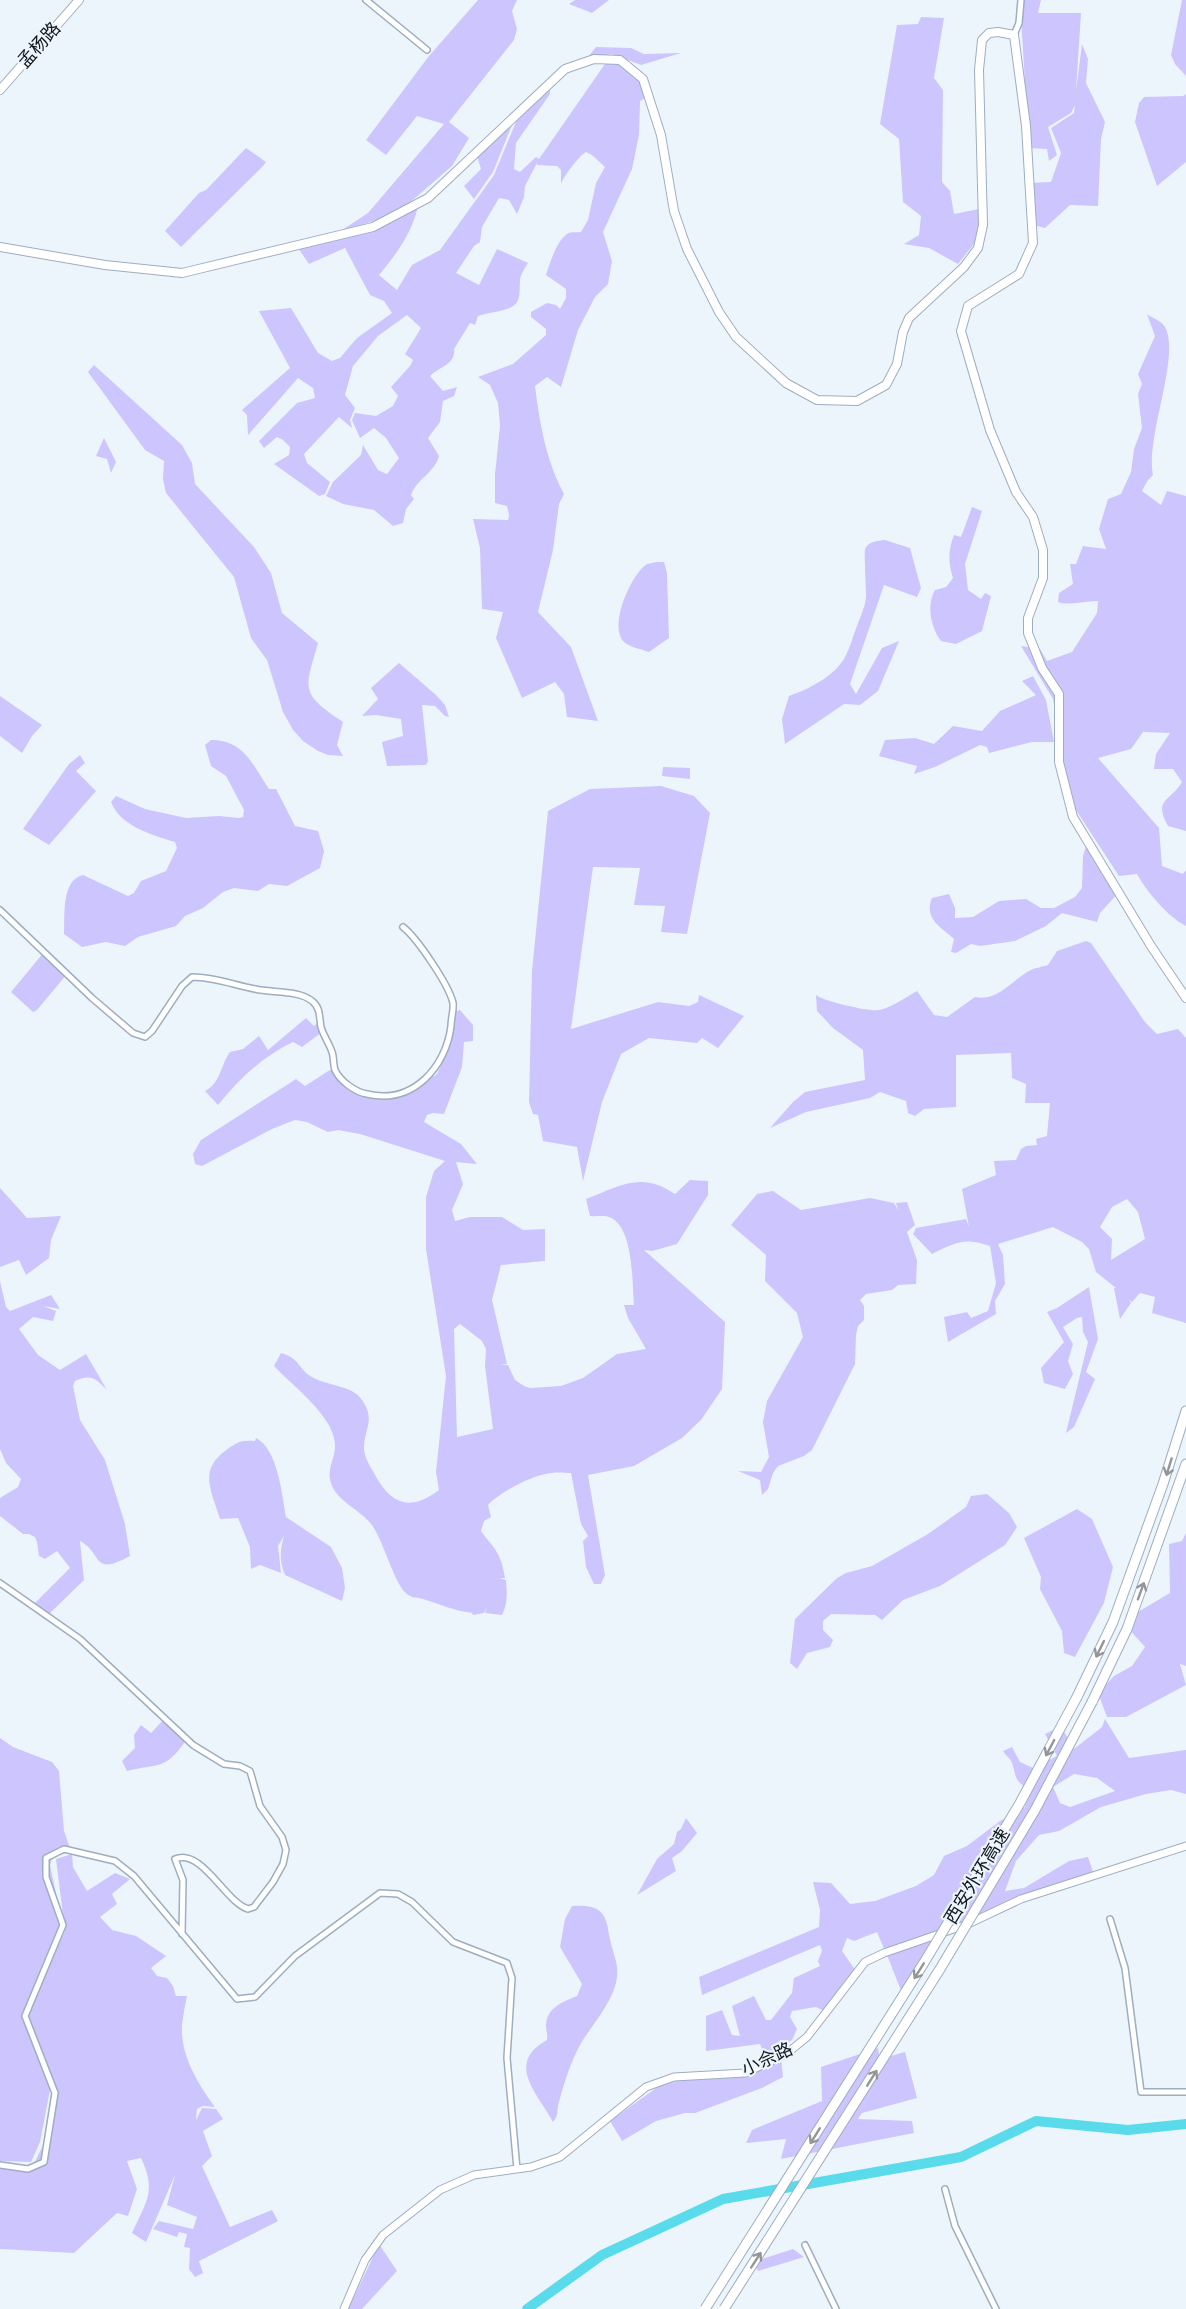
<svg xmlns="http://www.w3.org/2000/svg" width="1186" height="2309" font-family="'DM Sans','Noto Sans SC',sans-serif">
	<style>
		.green { fill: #cdc5fe; fill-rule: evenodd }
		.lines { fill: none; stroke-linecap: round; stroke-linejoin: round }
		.river { stroke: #59dbec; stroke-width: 10 }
		.minor-casing { stroke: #9daec0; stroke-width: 8 }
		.tertiary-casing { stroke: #9daec0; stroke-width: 9 }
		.secondary-casing { stroke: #9daec0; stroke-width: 10 }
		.primary-casing { stroke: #9daec0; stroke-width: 10 }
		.motorway-casing { stroke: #9daec0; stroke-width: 11 }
		.minor { stroke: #fff; stroke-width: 5 }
		.tertiary { stroke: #fff; stroke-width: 7 }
		.secondary { stroke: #fff; stroke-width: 8 }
		.primary { stroke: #fff; stroke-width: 8 }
		.motorway { stroke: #fff; stroke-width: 9 }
		.motorway-bridge-casing { stroke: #9daec0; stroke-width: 11; stroke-linecap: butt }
		.motorway-bridge { stroke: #fff; stroke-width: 9 }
		.oneway { stroke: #939699 }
		.labels { text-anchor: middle; stroke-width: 4.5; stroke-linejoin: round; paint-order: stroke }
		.street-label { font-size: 18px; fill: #0f161c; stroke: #edf5fc }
	</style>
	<rect width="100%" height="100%" fill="#edf5fc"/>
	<path class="green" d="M478 0H517L512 11 517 29 514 40 449 122 469 138 452 166 407 205 386 217 339 232 368 213 444 124 417 116 386 155 366 140 429 56Z
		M575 0H609L592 13 569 4Z
		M1020 0H1041L1038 13H1081L1076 91 1082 44 1088 59 1086 83 1105 122 1101 139 1098 206 1070 205 1045 228 1030 224 1028 183 1051 182 1061 153 1051 128 1074 113 1075 105 1071 113 1048 127 1057 155 1049 161 1047 149 1027 148 1025 83Z
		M1182 0H1186V76L1175 64 1171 55Z
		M921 17 944 18 934 78 943 90 942 182 950 191 954 214 979 209 977 240 958 264 929 248 904 244 919 235 921 216 903 202 899 139 880 124 897 25 918 24Z
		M596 47 631 48 644 54 681 53 641 65 612 54 588 57Z
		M607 61 636 70 651 95 640 101 639 135 632 169 603 232 612 261 608 284 595 297 578 330 561 387 547 377 535 386C540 425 546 460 564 494L559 504 553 550 538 612 571 647 598 721 567 717 564 694 555 682 522 698 496 638 503 612 482 609 480 548 473 519 508 520 509 515 507 506 495 503V474L500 426 498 403 490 385 478 377 513 364 546 335V329L531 317V312L547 303 556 305 560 309 566 298V289L546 275C550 263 556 242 567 234 571 231 577 233 581 232L588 220 596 183 605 167 592 155 586 152C578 157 564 176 561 184V170L557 166 537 165V163L525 186 524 197 517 214 509 200 499 198 482 227 480 242 474 246 456 273 479 285 497 249 528 263C525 268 520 275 520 281 519 294 522 304 507 309 498 312 487 313 478 316L475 325 470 323 454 349C456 364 441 366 430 376L443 391 457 387 454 396 443 401 440 422 428 438 439 456C435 472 416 480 411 495L414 499 406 509 403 523 393 526 374 510 343 504 326 496 333 482 361 455 363 445 378 470 387 474 399 458 386 438 374 428 360 438 352 420 355 413 376 416 393 406 398 396 391 387 410 366 413 360 405 354 421 328 407 315 378 336 353 366 345 395 355 408 350 420 352 428 339 417 304 454 307 463 330 482 325 494 319 496 274 464 289 455 290 447 283 440 277 437 264 448 259 441 297 403 315 398 313 388 298 378 248 435 247 415 242 410 290 368 259 311 291 308 318 353 332 361 340 358 357 338 392 313 384 301 370 295 345 248 309 264 298 248 379 227 419 202C413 232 398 252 379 275L397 290 412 265 440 250 494 175 518 117 550 88V94L516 143 514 169 520 172 536 157 539 159Z
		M1186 94V162L1157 186 1135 122 1139 103 1144 97 1183 96Z
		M514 120 493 172 474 199 464 186 481 169 476 153Z
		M246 148 266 162 263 166 181 247 165 231 199 193 206 190Z
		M1147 314C1152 318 1162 321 1165 327 1181 356 1145 438 1153 475L1148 480 1142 491 1161 505 1167 491 1186 496V831L1168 826C1153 799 1170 802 1182 782L1173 769H1154L1156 754 1170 733 1143 732 1131 749 1098 758 1159 828 1162 866 1183 874 1186 870V926C1168 917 1146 891 1137 874L1119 876 1070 801 1053 699 1021 646 1040 649 1047 661 1072 652 1097 613 1098 601C1084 601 1069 606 1058 602L1059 593 1073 584 1070 564H1076L1083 546 1106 549 1099 529 1108 499 1121 494 1131 472 1134 449 1142 428 1138 394 1142 384 1138 374 1155 336Z
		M94 365 182 445 192 463 195 484 254 547 271 573 282 613 318 643C305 689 299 693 343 722L337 745 343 756 328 755 318 751 303 741 293 730 283 712 267 660 251 638 234 577 166 493 163 479 164 461 145 450 88 372Z
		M104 438 116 462 111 473 107 459 96 456Z
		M972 507 982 511 965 564 968 590 981 599 985 593 991 596 982 631 956 644 941 641C931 628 926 605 935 590L946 587 953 578C948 563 948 550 954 535L961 537Z
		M885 540 910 548 921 588 917 597 884 585 850 684 856 694 882 648 899 641 878 691 860 705 844 704 785 744 782 719 789 696C809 689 835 676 845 657 850 648 853 636 857 626 860 617 866 606 866 595 866 587 864 553 865 549 869 541 877 541 885 540Z
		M657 562H664L667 573 669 638 649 652C641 649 628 647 623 641 609 625 631 574 647 564 650 563 654 563 657 562Z
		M399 663 436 695 445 705 449 717 445 716 435 706 422 705 428 761 426 765 387 766 382 742 403 736 401 719 376 715 362 716 378 699 371 688Z
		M1033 676 1046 700 1054 742H1032L989 753 987 747 980 745 935 767 914 774 917 766 879 756 885 740 915 738 934 744 953 726 982 731 1000 711 1036 695 1022 681Z
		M0 696 42 725 32 736 22 753 0 736Z
		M211 740C244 740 252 764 269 789H276L295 826 318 831 324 851 320 868 287 886 269 884 258 891 234 888 223 892 203 908 185 916 176 926 138 937 125 946 106 942 82 947 64 934C65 916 61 880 83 875L128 896 134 893 141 881 166 871 177 848 175 842C152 835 120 826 111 802L116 796 145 809 186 818 219 816 239 818 243 817 244 810 226 776 211 766 205 745Z
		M80 755 85 763 76 771 96 791 49 845 23 829 69 764Z
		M663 767 690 768V779L662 776Z
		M661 786 694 796 710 813 687 934 661 932 665 906 634 905 640 868 593 867 571 1029 658 1002 689 1006 698 1002 699 995 744 1016 718 1048 702 1038 697 1043 649 1038 621 1054 602 1102 583 1181 577 1147 543 1141 538 1115 533 1114 529 1102 532 971 548 811 590 789Z
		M1088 840 1121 890 1100 913 1097 922 1062 913 1046 926 1015 941 980 946 971 944 956 953 951 952 954 939C939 926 924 918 932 898L949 894 955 908V918L973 917 999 901 1026 899 1041 908H1054L1075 897 1082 888 1083 856Z
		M1086 941 1091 943 1145 1022 1157 1034 1178 1029 1186 1038V1323L1152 1313 1155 1297 1140 1293 1132 1302 1129 1300 1131 1303 1120 1319 1114 1288H1116L1096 1272 1089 1249 1082 1242 1053 1227 998 1244 1003 1255 1005 1284 995 1301 996 1314 948 1342 944 1317 967 1312 971 1318 988 1311 996 1283 990 1246C964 1237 956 1242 932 1254L913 1234 916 1228 966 1219 969 1227 962 1189 996 1175 994 1161 1016 1160 1021 1149 1026 1146 1037 1145 1036 1139 1047 1136 1050 1103H1025L1026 1084 1012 1078 1011 1053 956 1055V1107L924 1109 915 1116 908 1113 906 1101 880 1092 870 1098 806 1112 770 1128 793 1102 805 1092 865 1080 863 1050 833 1028 817 1011 816 995C823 1001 869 1012 879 1010 889 1009 908 996 917 991L934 1015 947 1017 975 997C997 1002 1011 981 1029 971 1034 968 1042 967 1048 965L1057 951ZM1127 1199 1138 1212 1145 1239 1111 1260 1112 1239 1100 1227 1112 1207Z
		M44 952 67 974 37 1010 33 1012 11 992Z
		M460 1010 473 1025V1041L464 1042 462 1067 444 1114 433 1113 427 1115 424 1122 461 1144 477 1164 456 1162 463 1184 452 1210 455 1221 470 1217H502L523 1230 545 1229V1261L501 1265 492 1300 507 1364 500 1365H508L515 1380 524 1386 530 1388 561 1386 583 1378 617 1354 646 1349 628 1318 624 1305H634C632 1283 634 1226 609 1217 604 1215 596 1217 590 1216L586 1199C620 1186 641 1171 675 1194L690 1180 708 1181V1195L677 1244 652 1251 644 1250 725 1322 722 1389 701 1420 682 1438 634 1466 588 1475 605 1575 601 1584H594L586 1567 583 1541 588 1536 581 1524 571 1473C565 1473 558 1472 552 1473 534 1474 500 1492 488 1505L491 1517 484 1521 481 1531C495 1550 501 1552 505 1578H499L506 1580C507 1593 508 1603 502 1615L485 1613 487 1606 484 1613 473 1615 472 1613C452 1610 442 1605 423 1599 417 1597 413 1599 407 1594 395 1586 384 1542 372 1525 361 1510 336 1501 331 1483 324 1462 346 1453 327 1422 312 1399 292 1385 274 1366L281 1353C300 1358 298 1369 312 1377 327 1386 352 1385 362 1400 376 1420 364 1429 364 1448 364 1457 370 1466 374 1473 391 1505 410 1512 439 1490L436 1472 446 1376 426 1249V1197L434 1171 445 1161 360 1134 338 1130 328 1132 307 1122 295 1120 272 1129 202 1166 195 1164 193 1154 201 1140 293 1081 296 1079 305 1086 333 1068 349 1085 370 1096 415 1089 437 1074 451 1043 454 1012ZM460 1324 482 1341 486 1349 485 1366 493 1429 457 1437 454 1329Z
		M306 1018 314 1026 319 1022 322 1032 302 1047 293 1042C262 1057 240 1078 218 1105L205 1091C221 1083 220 1066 230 1052L243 1049 259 1036 268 1050Z
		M0 1188 27 1218 61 1216 51 1240 49 1258 26 1275 19 1260 0 1267Z
		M773 1191 801 1210 870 1198 894 1203 898 1210 896 1203 907 1202 915 1225 907 1232 917 1260 916 1284 898 1285 892 1290 866 1294 860 1300 864 1306V1320L858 1326 856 1335 855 1364 812 1450 804 1456 778 1466 773 1473 768 1489 762 1495 760 1480 738 1471 761 1472 769 1457 763 1422 767 1401 803 1337 797 1313 765 1281 766 1255 731 1225 757 1194Z
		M0 1281 6 1307 10 1311 51 1295 60 1309 43 1306 56 1311 53 1321 33 1317 19 1329 38 1355 60 1370 86 1354 107 1390C95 1378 91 1374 75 1381L73 1386 80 1420 105 1460 125 1524 130 1556C91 1577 104 1554 80 1541L84 1580 48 1615 34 1604 70 1568 57 1551 45 1559 39 1556 37 1542 35 1537 29 1534H23L0 1516V1498L18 1487 21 1479 6 1463 0 1449Z
		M1089 1287 1098 1339 1086 1372 1095 1379 1074 1427 1066 1433 1088 1342 1083 1332 1082 1317 1077 1318 1063 1327 1073 1344 1068 1361 1073 1374 1065 1389 1044 1383 1041 1368 1064 1342 1047 1312 1057 1308Z
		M258 1433 256 1438C278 1449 282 1495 286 1517L331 1547 342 1568 345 1588 342 1601 285 1575C279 1561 280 1550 284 1536L278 1546 281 1573 260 1565 251 1569 250 1547 238 1518 220 1519C212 1492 198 1471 225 1451 237 1442 240 1440 255 1441Z
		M987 1494 1009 1513 1017 1527 1005 1545 940 1586 903 1600 882 1620 875 1615 831 1614 823 1621V1630L833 1640 830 1647 807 1653 797 1669 790 1663 795 1619 837 1578 846 1573 872 1566 928 1534 966 1507 971 1496Z
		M1077 1509 1092 1519 1113 1567 1104 1603 1075 1657 1064 1653 1062 1631 1040 1589 1041 1577 1024 1538Z
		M1186 1533V1666L1180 1664 1186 1685 1126 1717H1107L1098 1693 1114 1676 1132 1666 1145 1647 1127 1627 1131 1616 1170 1593 1169 1544 1182 1541Z
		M164 1719 185 1742C164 1771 158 1763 127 1771L122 1761 135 1748 134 1735 141 1725 151 1733Z
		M1105 1719 1129 1758 1186 1750V1794L1171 1790 1146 1794 1101 1807 1059 1831 1039 1835 1016 1861 1005 1891 1024 1888 1069 1861 1088 1857 1093 1872 885 1951 877 1932 854 1941 847 1938 842 1951 856 1971 826 2012 816 2007 792 2011 790 2017 797 2029 792 2040 766 2059 760 2044 706 2051V2016L722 2010 732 2035 740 2036 732 2006 754 1996 766 2020H771L792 1993 794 1978 820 1966 818 1961 822 1951 820 1945 702 1995 699 1977 819 1927 820 1910 813 1882 831 1883 850 1904 875 1901 916 1886 934 1875 944 1856 967 1846 1000 1821 1025 1807 1026 1787C1014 1781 1016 1774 1012 1763 1011 1759 1005 1755 1003 1751L1012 1747 1020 1762 1033 1768 1057 1756 1045 1734 1061 1726 1074 1749 1102 1727ZM1074 1774 1097 1778 1115 1791 1070 1807 1060 1803 1053 1787Z
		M0 1738 13 1747 52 1762 59 1771 64 1831 71 1851 53 1857 50 1865 62 1922 25 2014 50 2090 40 2142 31 2162 0 2161Z
		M686 1818 697 1833 682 1851 672 1858 676 1871 637 1895 657 1859 674 1844 677 1832 681 1829Z
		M72 1854 73 1867 87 1891 115 1873 130 1879 112 1894 117 1904 100 1917 112 1930 136 1936 166 1956 151 1968 157 1976 167 1978 173 1986 176 1996H187C185 2006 183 2015 182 2025 180 2055 198 2084 215 2107L203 2106 197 2109 196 2120 202 2108 216 2109 223 2119 203 2131 212 2156 202 2166 230 2227 272 2210 278 2221 199 2261 203 2273 195 2277 189 2269 190 2248 184 2247 187 2234 179 2232 177 2237 153 2229 159 2221 193 2229 197 2217 167 2205 175 2175 146 2242 132 2233C146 2201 157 2192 141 2158L127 2161 137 2189 128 2216 117 2213 74 2253 0 2249V2165L26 2167 34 2164 44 2143 54 2090 28 2013 65 1931 56 1859Z
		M572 1906C597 1905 606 1909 609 1935 611 1945 615 1956 617 1966 621 1998 588 2026 576 2053 569 2067 562 2090 558 2106 557 2113 558 2116 553 2122 537 2093 505 2063 547 2040 548 2034 546 2031 546 2025 547 2007 563 2002 577 1996L582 1984 560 1947 565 1919Z
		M933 1940 902 1993 887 1955Z
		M878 2048 880 2059 905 2052 917 2098 862 2113 858 2119 912 2121 914 2133 781 2159 786 2139 746 2143 752 2130 822 2101 821 2067Z
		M781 2057 783 2077 762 2088 695 2113H685L656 2121 622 2141 610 2121 659 2086 692 2077 740 2073Z
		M379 2244 397 2271 362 2309H345L355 2295Z
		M793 2249 804 2257 758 2271 753 2262Z"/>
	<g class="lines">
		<path class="river" d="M527 2309 602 2255 723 2199 961 2157 1036 2121 1128 2130 1186 2124"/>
		<defs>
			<path id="minor" d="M366 0 427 50
				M1014 35 1019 23 1021 0
				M0 910 92 998 133 1033 145 1037 152 1031 182 986 192 977C214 977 234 985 255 989 272 993 299 990 312 1001 321 1008 319 1017 321 1027 323 1035 329 1043 332 1052 334 1057 333 1064 335 1070 340 1081 355 1092 367 1094 413 1105 446 1067 451 1026 451 1019 454 1009 453 1003 449 985 417 938 403 927
				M0 1583 80 1639 193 1745 224 1764 240 1766 250 1771 260 1806 282 1837 286 1850 283 1864 273 1882 254 1907 248 1909C225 1902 202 1848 175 1859L183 1880 182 1934
				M1110 1919 1125 1968 1141 2092H1186
				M0 2165 28 2169 44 2162 55 2093 25 2016 63 1925 46 1877V1858L64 1849 115 1861 134 1876 237 1999 255 1997 295 1956 380 1893 398 1894 412 1902 453 1942 507 1963 512 1978 507 2058 517 2169
				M945 2189 955 2226 996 2309
				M805 2245 836 2309"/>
			<path id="tertiary" d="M344 2309 365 2260 383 2235 440 2190 474 2175 531 2167 560 2157 646 2087 674 2077 745 2073 786 2054 807 2037 865 1962 884 1953 968 1924 1021 1899 1186 1846"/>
			<path id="secondary" d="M0 90 79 0"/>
			<path id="primary" d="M0 247 105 265 182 273 373 227 428 198 565 69 594 59 620 60 643 79 661 135 674 211 687 249 719 312 736 337 786 383 817 400 857 401 886 385 897 364 903 332 909 318 964 267 978 248 983 225 979 70 982 40 989 33 998 32 1014 35 1026 126 1033 243 1019 274 968 306 961 331 990 430 1016 492 1033 517 1043 550V578L1028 618V633L1042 668 1059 694V762L1073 817 1151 946 1186 998"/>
			<path id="motorway" d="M1077 1697 1113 1622 1163 1484 1186 1411
				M1092 1702 1127 1629 1186 1464"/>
		</defs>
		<use href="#minor" class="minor-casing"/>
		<use href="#tertiary" class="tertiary-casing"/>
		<use href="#secondary" class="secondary-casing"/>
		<use href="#primary" class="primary-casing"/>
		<use href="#motorway" class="motorway-casing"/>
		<use href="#minor" class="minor"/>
		<use href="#tertiary" class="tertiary"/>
		<use href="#secondary" class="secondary"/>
		<use href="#primary" class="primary"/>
		<use href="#motorway" class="motorway"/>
		<defs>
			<path id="motorway-bridge" d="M705 2309 925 1961 1020 1803 1077 1697
				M724 2309 940 1969 1035 1810 1092 1702"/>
		</defs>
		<use href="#motorway-bridge" class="motorway-bridge-casing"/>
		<use href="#motorway-bridge" class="motorway-bridge"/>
	</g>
	<defs><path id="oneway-shaft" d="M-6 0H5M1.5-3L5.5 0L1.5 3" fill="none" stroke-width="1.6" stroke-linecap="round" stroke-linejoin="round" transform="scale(1.5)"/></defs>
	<g class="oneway">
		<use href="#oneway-shaft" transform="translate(1169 1467) rotate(107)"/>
		<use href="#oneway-shaft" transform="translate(1141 1591) rotate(-70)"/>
		<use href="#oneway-shaft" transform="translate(1100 1649) rotate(116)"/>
		<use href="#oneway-shaft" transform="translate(1050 1748) rotate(118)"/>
		<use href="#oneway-shaft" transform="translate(919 1971) rotate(122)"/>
		<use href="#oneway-shaft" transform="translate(872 2078) rotate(-58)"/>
		<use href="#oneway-shaft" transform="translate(815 2136) rotate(122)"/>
		<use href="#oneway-shaft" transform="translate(756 2260) rotate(-57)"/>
	</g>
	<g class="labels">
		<g class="street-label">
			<text transform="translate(39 45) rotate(-49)" y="6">孟杨路</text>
			<text transform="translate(977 1876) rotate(-59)" y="6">西安外环高速</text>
			<text transform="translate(767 2059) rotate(-25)" y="6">小佘路</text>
		</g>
	</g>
</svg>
